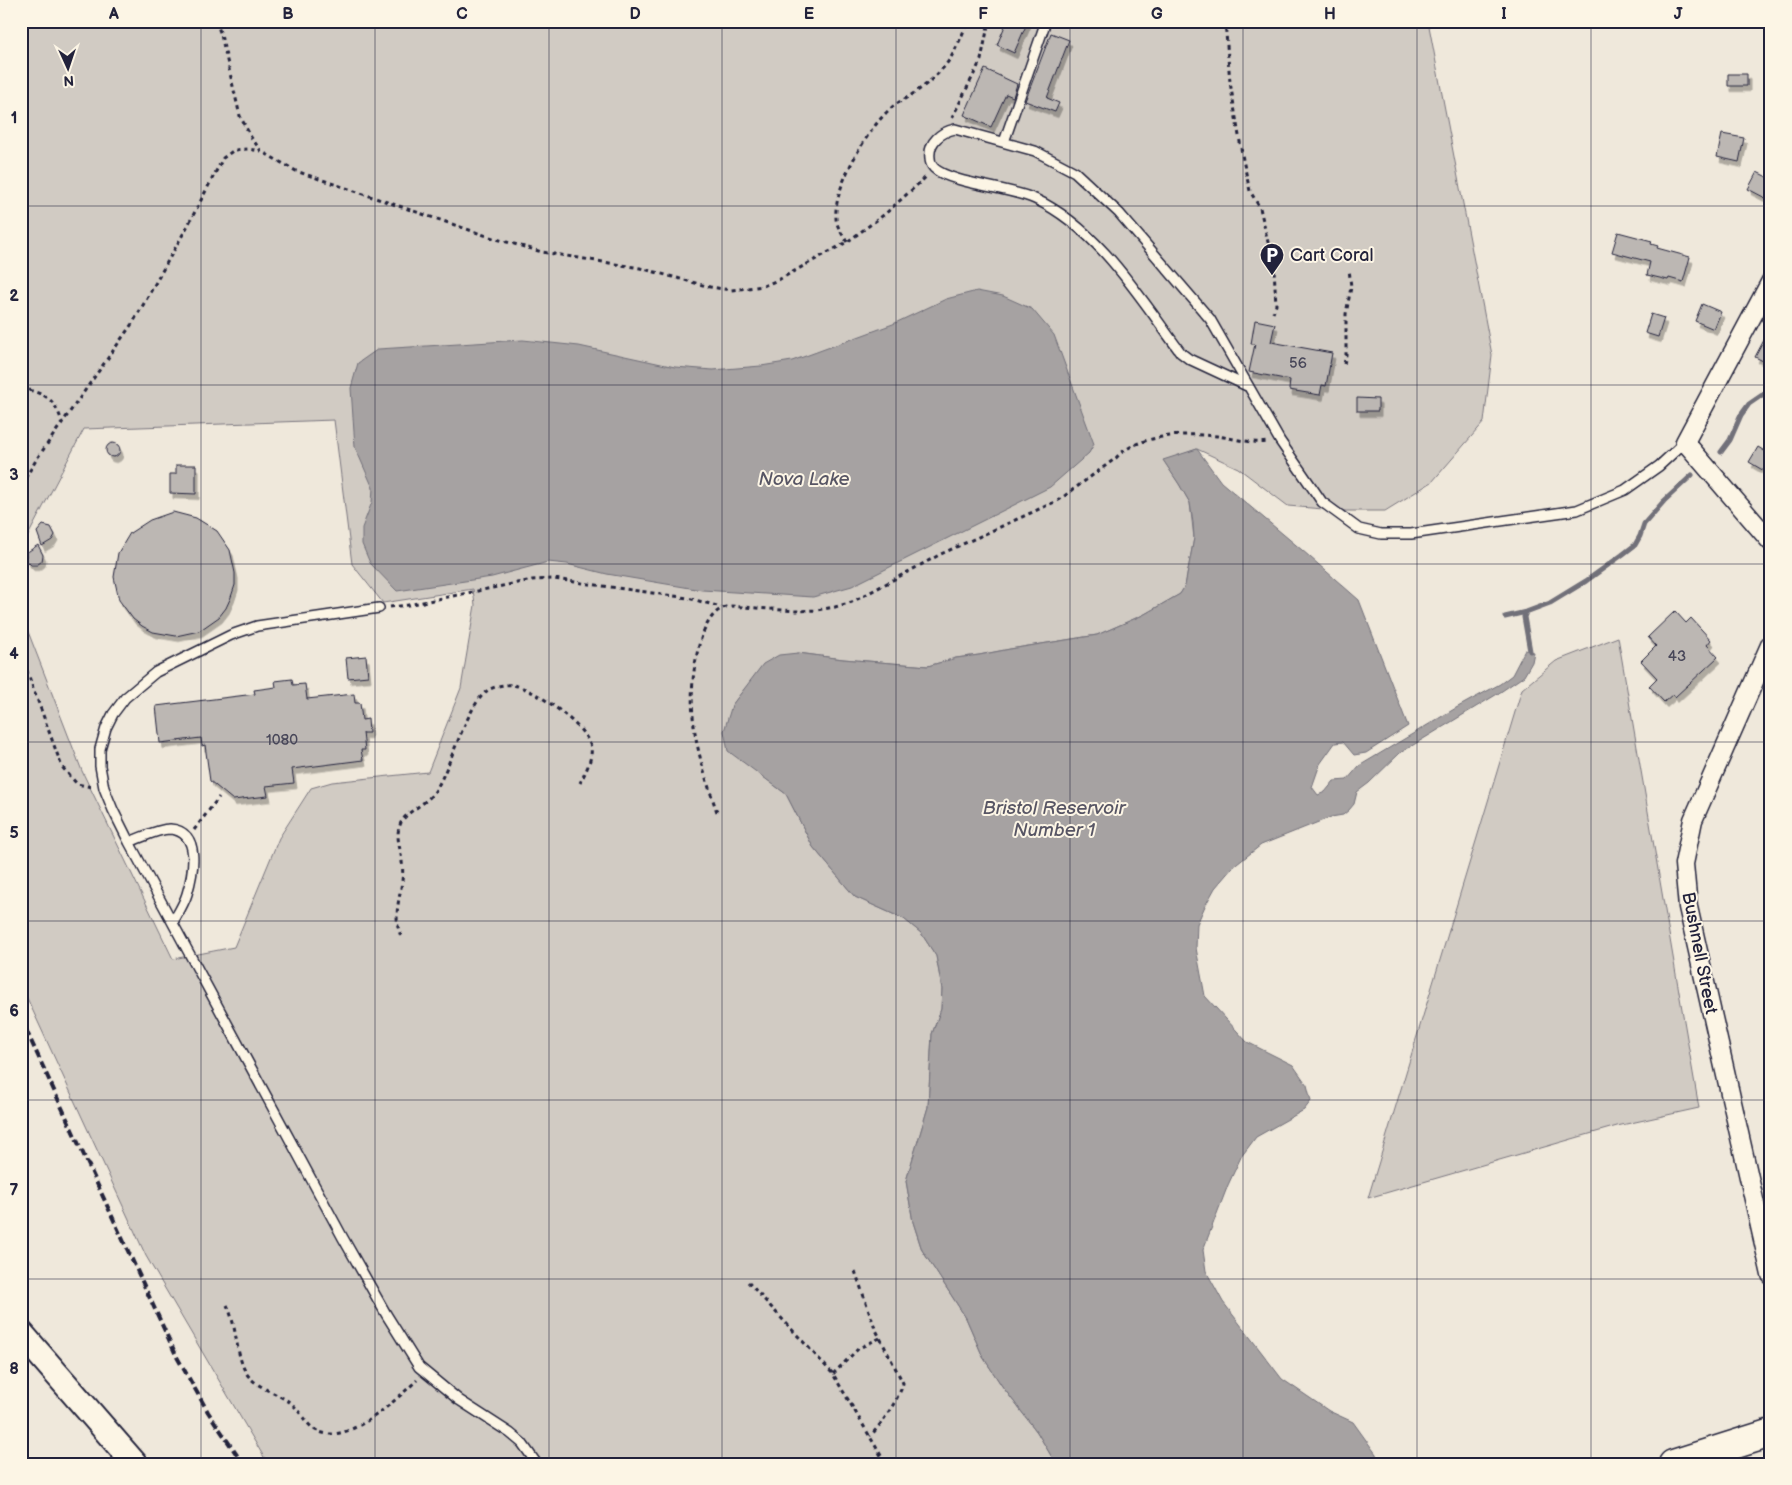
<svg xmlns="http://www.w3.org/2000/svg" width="1792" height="1485" font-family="'Balsamiq Sans',sans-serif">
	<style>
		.green { fill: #d1cbc3; stroke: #7a767f }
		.water { fill: #a6a2a2; stroke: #716f79 }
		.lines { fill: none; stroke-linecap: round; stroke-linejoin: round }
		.stream { stroke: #716f79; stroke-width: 5 }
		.building { fill: #bcb7b3; stroke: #22223b; filter: url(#shadow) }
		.service-casing { stroke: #22223b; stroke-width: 12 }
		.minor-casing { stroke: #22223b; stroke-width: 21 }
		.secondary-casing { stroke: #22223b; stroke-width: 28 }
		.trunk-casing { stroke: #22223b; stroke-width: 31 }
		.path { stroke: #22223b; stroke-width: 3; stroke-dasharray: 4 4; stroke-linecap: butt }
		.service { stroke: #fcf5e5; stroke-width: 9 }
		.minor { stroke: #fcf5e5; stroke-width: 18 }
		.secondary { stroke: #fcf5e5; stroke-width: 24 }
		.trunk { stroke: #fcf5e5; stroke-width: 28 }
		.rail { stroke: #22223b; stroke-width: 4; stroke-dasharray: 8 4; stroke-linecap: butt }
		.grid { fill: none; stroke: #22223b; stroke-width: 1; stroke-opacity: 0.55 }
		.labels { text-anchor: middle; stroke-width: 4; stroke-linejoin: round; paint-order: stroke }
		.number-label { font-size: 15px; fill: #484759 }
		.poi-label { font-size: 18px; fill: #22223b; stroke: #fcf5e5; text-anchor: start }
		.street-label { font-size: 18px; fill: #22223b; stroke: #fcf5e5 }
		.water-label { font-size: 19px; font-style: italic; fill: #575564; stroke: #fcf5e5 }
		.neatline { fill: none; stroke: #22223b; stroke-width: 2 }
		.grid-label { font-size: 16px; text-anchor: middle; font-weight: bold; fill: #22223b }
	</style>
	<defs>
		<filter id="shadow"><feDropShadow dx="3" dy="5.5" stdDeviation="0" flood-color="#0004"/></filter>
	</defs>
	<rect width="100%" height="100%" fill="#efe8db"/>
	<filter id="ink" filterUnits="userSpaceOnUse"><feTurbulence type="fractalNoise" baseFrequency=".02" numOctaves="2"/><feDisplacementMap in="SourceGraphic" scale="10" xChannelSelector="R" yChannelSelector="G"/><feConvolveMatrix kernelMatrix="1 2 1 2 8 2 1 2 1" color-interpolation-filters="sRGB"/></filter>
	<g filter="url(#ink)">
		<path class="green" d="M21 21H1428L1492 355 1484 422 1432 482 1385 511H1346L1288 506 1238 468 1197 449 1164 461 1179 484 1190 503 1194 538 1185 586 1180 594 1143 615 1097 635 1010 649 979 655 956 658 928 666 843 659 798 653 746 687 732 705 761 775 786 794 813 847 855 897 904 919 921 933 936 956 942 989 941 1009 932 1034 928 1107 906 1181 913 1222 922 1250 966 1318 983 1357 1002 1386 1037 1432 1056 1464H268L146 1256 21 985V604L27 629 82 771 173 959 234 947 279 838 311 788 332 782 428 772 461 688 475 605 473 589 383 603 352 564 334 420 84 429 21 549Z
			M1618 637 1699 1108 1617 1126 1368 1198 1522 689 1556 661Z"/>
		<path class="water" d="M977 291 1003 296 1032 309 1054 335 1094 444 1089 453 1050 487 852 586 813 597 702 590 607 574 567 564 548 562 492 577 397 591 370 563 362 544V528L372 502 373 488 355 447 351 388 358 363 378 349 523 340 579 346 675 367 713 370 761 366 792 361 893 324 946 299Z
			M1197 449 1221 482 1302 550 1359 600 1408 726 1366 753 1354 755 1343 742 1335 743 1320 764 1312 787 1318 795 1325 792 1334 781 1347 780 1359 766 1456 708 1500 684 1512 675 1525 650 1534 652 1532 662 1524 676 1499 693 1400 753 1369 783 1357 792 1354 804 1349 810 1343 815 1331 817 1261 845 1232 868 1215 888 1205 906 1197 924 1196 948 1205 996 1247 1042 1293 1065 1307 1085 1311 1101 1304 1110 1256 1137 1241 1157 1228 1185 1203 1250 1206 1271 1223 1302 1282 1379 1329 1411 1353 1422 1376 1454 1379 1464H1056L1037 1432 1002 1386 983 1357 966 1318 922 1250 913 1222 906 1181 928 1107 932 1034 941 1009 942 989 936 956 921 933 904 919 855 897 813 847 786 794 728 751 724 731 732 705 763 664 779 655 798 653 843 659 928 666 956 658 979 655 1010 649 1097 635 1143 615 1180 594 1185 586 1194 538 1193 523 1190 503 1179 484 1163 460Z"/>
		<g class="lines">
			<path class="stream" d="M1721 452 1730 440 1741 415 1749 404 1771 389
				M1505 617 1526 612
				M1530 651 1524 617 1526 612 1550 603 1586 581 1622 555 1635 545 1640 536 1644 524 1664 501 1692 475"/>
		</g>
		<path class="building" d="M1007 21H1028L1014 53 997 45Z
			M1051 33 1069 40 1047 98 1059 103 1055 112 1025 101Z
			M985 69 1017 84 1013 97 1006 94 991 127 964 115Z
			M1728 74H1747V86H1728Z
			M1722 134 1744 138 1739 162 1717 157Z
			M1757 172 1771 179V201L1748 189Z
			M1618 232 1652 241 1651 244 1658 246 1657 248 1690 257 1683 282 1669 278 1668 280 1647 275 1650 262 1612 252Z
			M1702 304 1721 312 1714 329 1695 321Z
			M1651 314 1664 318 1658 337 1645 333Z
			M1255 320 1275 324 1271 342 1332 353 1326 386 1322 385 1320 395 1289 390 1290 380 1249 372 1255 344H1251Z
			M1771 327V365L1755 357Z
			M1357 398 1378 399V411H1357Z
			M106 450a7 7 0 1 1 14 0a7 7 0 1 1-14 0Z
			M1758 447 1771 455V475L1749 462Z
			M176 465H196V494L170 493V474H176Z
			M173 512 196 518 217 531 230 550 235 573V585L231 597 226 608 219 617 199 631 176 636 153 632 142 626 133 619 119 600 114 577 118 553 130 533 150 520Z
			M43 525 51 527 55 535 52 540 42 546 37 532Z
			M38 545 43 555 42 561 37 565H31L27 561 26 553Z
			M1675 611 1686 623 1691 618 1711 640 1707 645 1718 657 1675 697 1673 694 1664 702 1649 686 1657 678 1641 661 1656 646 1648 637Z
			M366 656 368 676 348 678 346 658Z
			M292 679 293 685 305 684 307 699 354 694 355 703H360L362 720 368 719 369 733H363L365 750H361L363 760 292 769 294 783 266 786 268 796 233 800 210 781 205 745 202 746 201 738 160 743 156 706 255 694 254 690 276 687 275 681Z"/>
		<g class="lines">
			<defs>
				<path id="service" d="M1004 142 1046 21
					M1247 386 1189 359 1181 353C1141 299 1098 228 1035 199 1012 188 949 183 934 168 931 165 930 162 930 158 928 142 941 132 955 129L1035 151 1075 172 1119 213 1210 319 1280 441 1322 502 1359 529 1381 534H1411L1577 510 1625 490 1659 466 1685 442
					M379 608 257 626 231 635 156 672 125 698 113 714 106 728 100 749V766L104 788 113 810 129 842 343 1238 386 1314 419 1367 459 1400 510 1433 522 1443 537 1464
					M129 842C141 838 157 829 170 829 202 831 193 874 187 894 184 904 178 913 173 922"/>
				<path id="minor" d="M1771 281 1685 442 1771 542
					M1771 643 1693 820 1684 864 1688 907 1771 1275"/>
				<path id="secondary" d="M21 1333 135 1464"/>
				<path id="trunk" d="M1673 1464 1771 1433"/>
			</defs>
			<use href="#service" class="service-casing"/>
			<use href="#minor" class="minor-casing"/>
			<use href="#secondary" class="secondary-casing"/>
			<use href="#trunk" class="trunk-casing"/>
			<path class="path" d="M216 21 221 35 240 116 251 137 261 151 296 171 493 238 542 252 640 268 710 287 731 290 763 286 780 279 847 242 885 214 927 176
				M1225 21 1230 82 1243 160 1250 191 1260 208 1274 268 1276 305 1273 313
				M952 118 981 60 989 21
				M847 242C843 235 836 226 836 218 833 188 867 130 889 110 897 102 908 98 917 91 926 85 935 77 943 68 954 56 961 37 968 21
				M1344 364 1346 355V314L1351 287 1349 269
				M21 388C45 394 54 397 62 422
				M21 485 38 457 134 321 187 227 223 158 234 150 248 149 260 151
				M390 607 408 605 532 580 554 579 688 598 721 607
				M21 655 62 767 77 784 92 787
				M717 812C700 762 686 718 695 665 697 653 699 642 704 631 709 619 716 608 730 606L796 611 817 610 835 607 852 602 941 554 1059 500 1116 458C1137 434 1187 433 1217 436 1233 438 1251 444 1267 442
				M194 830 219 797
				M401 936C390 911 406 888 402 862 401 849 395 837 400 825 404 812 426 805 435 791 451 767 468 700 490 689 497 686 505 684 513 685 534 688 585 725 591 747 593 759 585 773 580 783
				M855 1271 875 1328 903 1383C901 1395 880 1427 870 1436
				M748 1282 833 1374 886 1464
				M227 1305C237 1326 235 1350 245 1371 253 1386 274 1392 288 1401 299 1408 303 1421 314 1429 344 1450 397 1399 417 1380
				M833 1374 859 1348 880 1338"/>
			<use href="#service" class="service"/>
			<use href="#minor" class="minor"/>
			<use href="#secondary" class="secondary"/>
			<use href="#trunk" class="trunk"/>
			<path class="rail" d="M21 1019 177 1357 208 1412 243 1464"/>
		</g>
	</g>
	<path class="grid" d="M201 21V1464M375 21V1464M549 21V1464M722 21V1464M896 21V1464M1070 21V1464M1243 21V1464M1417 21V1464M1591 21V1464M21 206H1771M21 385H1771M21 564H1771M21 742H1771M21 921H1771M21 1100H1771M21 1279H1771"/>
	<defs>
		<symbol id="parking-pin" viewBox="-11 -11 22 30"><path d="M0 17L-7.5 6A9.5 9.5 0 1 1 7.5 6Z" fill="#22223b" stroke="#fcf5e5"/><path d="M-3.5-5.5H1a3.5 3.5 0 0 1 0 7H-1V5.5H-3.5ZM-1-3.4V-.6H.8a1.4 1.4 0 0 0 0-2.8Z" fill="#fff"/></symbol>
	</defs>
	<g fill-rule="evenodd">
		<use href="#parking-pin" x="1258" y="241" width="28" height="38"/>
	</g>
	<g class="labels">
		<g class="number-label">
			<text x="1298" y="368">56</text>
			<text x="1677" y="661">43</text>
			<text x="282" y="745">1080</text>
		</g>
		<g class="poi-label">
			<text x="1290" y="261">Cart Coral</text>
		</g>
		<g class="street-label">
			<text transform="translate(1700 953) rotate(79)" y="6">Bushnell Street</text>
		</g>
		<g class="water-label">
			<text x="804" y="485">Nova Lake</text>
			<text x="1054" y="814">Bristol Reservoir<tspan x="1054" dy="22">Number 1</tspan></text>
		</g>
	</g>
	<rect width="1792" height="1485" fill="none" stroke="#fcf5e5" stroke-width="55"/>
	<g transform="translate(68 68) rotate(177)" stroke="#fcf5e5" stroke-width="4" paint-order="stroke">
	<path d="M0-4L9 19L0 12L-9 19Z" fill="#22223b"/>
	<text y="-8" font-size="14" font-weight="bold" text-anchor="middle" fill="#22223b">N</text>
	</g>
	<rect x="28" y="28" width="1736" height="1430" class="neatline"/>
	<g class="grid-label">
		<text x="114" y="19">A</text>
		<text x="288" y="19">B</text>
		<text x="462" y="19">C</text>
		<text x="635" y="19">D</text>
		<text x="809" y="19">E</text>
		<text x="983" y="19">F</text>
		<text x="1157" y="19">G</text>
		<text x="1330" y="19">H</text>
		<text x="1504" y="19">I</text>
		<text x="1678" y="19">J</text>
		<text x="14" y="123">1</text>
		<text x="14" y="301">2</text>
		<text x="14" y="480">3</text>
		<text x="14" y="659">4</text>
		<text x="14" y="838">5</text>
		<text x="14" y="1016">6</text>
		<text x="14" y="1195">7</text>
		<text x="14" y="1374">8</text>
	</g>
</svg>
